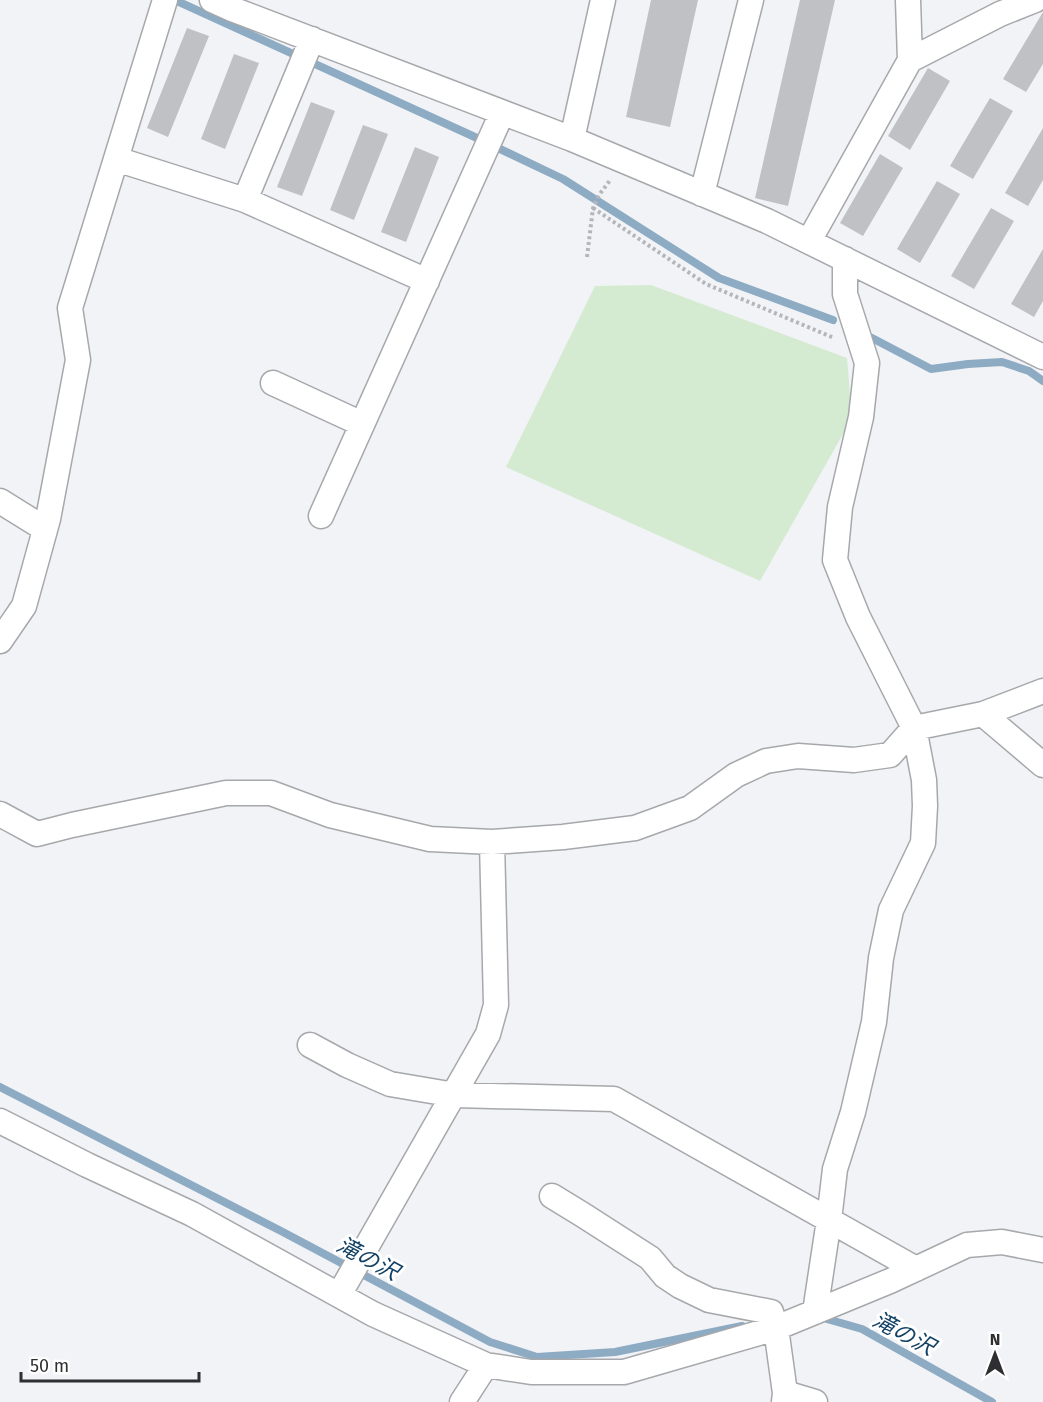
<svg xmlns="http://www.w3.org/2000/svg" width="1043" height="1402" font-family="'Fira Sans','Noto Sans JP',sans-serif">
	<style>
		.green { fill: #d4ebd2 }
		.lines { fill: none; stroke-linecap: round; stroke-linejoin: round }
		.stream { stroke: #8eabc4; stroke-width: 8 }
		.building { fill: #bfc1c4 }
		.minor-casing { stroke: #a6a8ab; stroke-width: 27 }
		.path { stroke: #b5b6b9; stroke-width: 4; stroke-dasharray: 3 3; stroke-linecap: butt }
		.minor { stroke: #fff; stroke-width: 24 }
		.labels { text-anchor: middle; stroke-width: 6; stroke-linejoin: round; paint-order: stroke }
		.water-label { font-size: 22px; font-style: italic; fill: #144265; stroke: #fff }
	</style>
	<rect width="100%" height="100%" fill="#f1f3f6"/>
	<path class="green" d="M651 285 847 358 852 418 760 581 506 467 595 286Z"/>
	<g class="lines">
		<path class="stream" d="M177 1 477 138 563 179 719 278 833 320
			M872 338 931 369 968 364 1002 362 1029 371 1043 381
			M0 1087 281 1231 490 1342 537 1357 615 1352 742 1326
			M827 1319 862 1329 992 1402"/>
	</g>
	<path class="building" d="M651 0H698L670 127 626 117Z
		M800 0H835L788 206 755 198Z
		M1043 12V64L1026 92 1003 79Z
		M187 28 209 36 168 137 147 128Z
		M234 54 259 63 225 149 201 139Z
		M928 68 950 81 910 150 888 136Z
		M990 98 1013 111 973 179 950 166Z
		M311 102 335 111 302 196 277 187Z
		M363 125 388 134 354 220 330 210Z
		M1043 128V180L1028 206 1005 193Z
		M415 147 439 157 406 242 381 232Z
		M880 154 903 168 863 236 840 223Z
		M937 181 960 194 920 263 897 249Z
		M991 208 1014 221 974 289 951 276Z
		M1043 249V301L1034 317 1011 304Z"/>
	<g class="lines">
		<defs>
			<path id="minor" d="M212 0 232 9 572 139 767 221 1043 357
				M910 60 1000 14 1035 0
				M572 139 603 0
				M116 159 245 200 427 281
				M702 194 751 0
				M245 200 312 39
				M809 241 910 60 908 0
				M273 383 362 424
				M0 501 45 529
				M321 516 502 113
				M0 641 24 606 48 519 78 360 70 308 165 0
				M983 714 1043 765
				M0 814 37 834 72 825 226 793H271L330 815 430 839 492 842 563 837 635 828 690 808 736 775 766 761 798 756 854 760 890 755 914 728 983 714 1043 691
				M310 1045 347 1065 390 1084 455 1095 614 1099 916 1269
				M0 1121 87 1165 192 1214 373 1314 486 1365 531 1372H624L776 1328 890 1281 967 1245 1002 1242 1043 1250
				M552 1196 583 1215 650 1258 665 1276 680 1286 709 1300 771 1312 776 1328 785 1393 784 1402
				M339 1295 488 1034 496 1005 492 842
				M815 1312 829 1220 835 1169 853 1112 874 1022 881 958 891 910 923 843 925 806 924 780 914 728 858 617 835 560 840 507 861 417 867 363 845 294V259
				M785 1393 815 1402
				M462 1402 486 1365"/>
		</defs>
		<use href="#minor" class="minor-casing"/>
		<path class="path" d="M593 208 706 284 834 338
			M587 257 593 208 599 195 611 179"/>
		<use href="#minor" class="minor"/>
	</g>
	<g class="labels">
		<g class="water-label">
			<text transform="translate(368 1258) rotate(28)" y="8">滝の沢</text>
			<text transform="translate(904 1333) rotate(28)" y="8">滝の沢</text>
		</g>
	</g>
	<g transform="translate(995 1354)" stroke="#ffffff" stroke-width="4.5" paint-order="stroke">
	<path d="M0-4.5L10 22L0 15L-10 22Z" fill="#2f2f31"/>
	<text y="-9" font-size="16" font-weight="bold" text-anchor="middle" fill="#2f2f31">N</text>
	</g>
	<path d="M21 1372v9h178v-9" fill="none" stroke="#2f2f31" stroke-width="3"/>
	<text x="30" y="1372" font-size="18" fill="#2f2f31" stroke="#ffffff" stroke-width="4.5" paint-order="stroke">50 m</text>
</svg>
